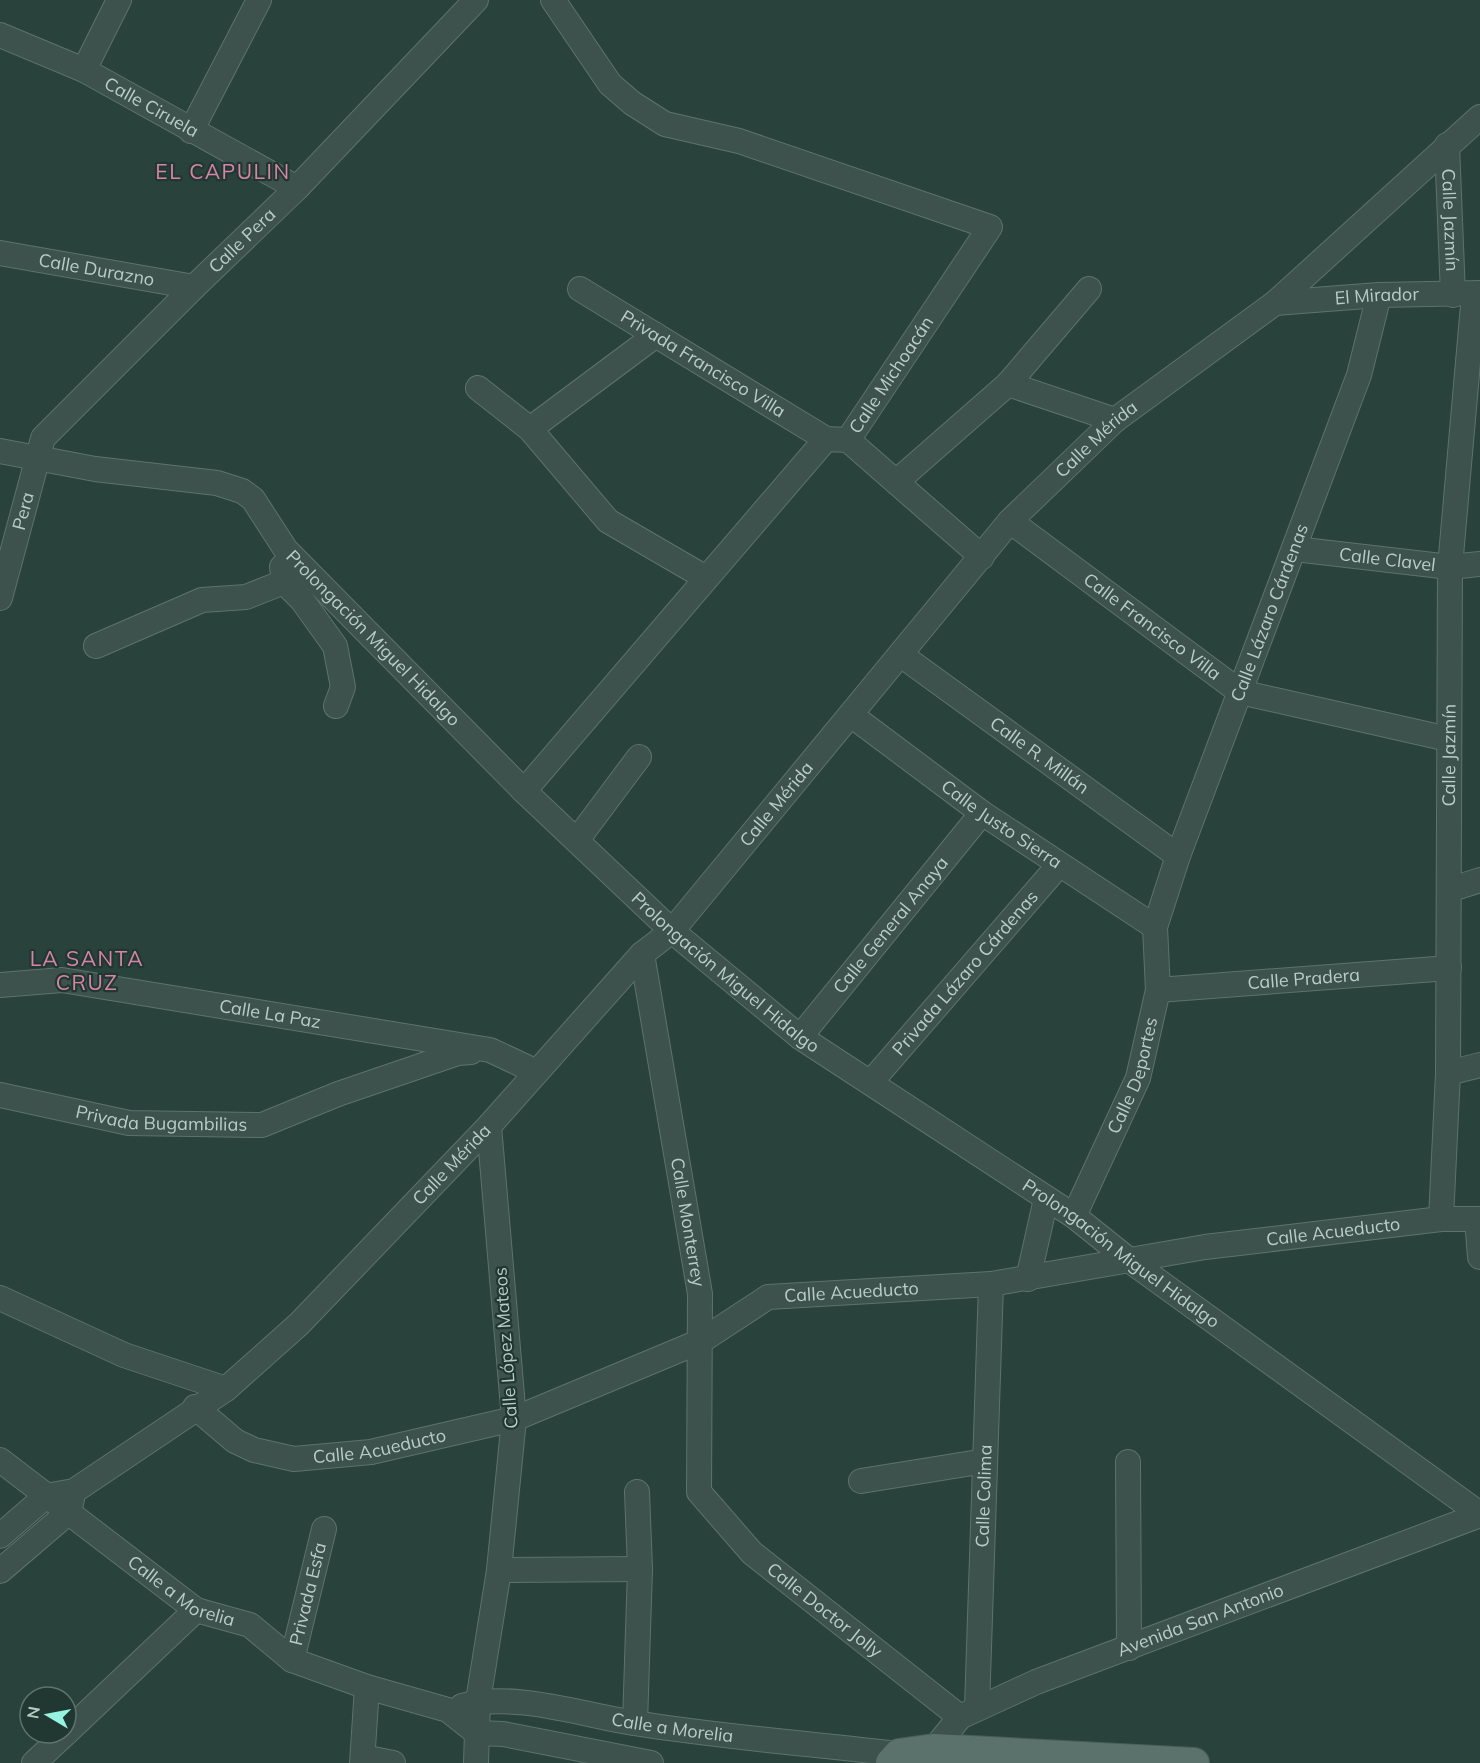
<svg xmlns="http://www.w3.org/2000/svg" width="1480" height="1763" font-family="Mulish,sans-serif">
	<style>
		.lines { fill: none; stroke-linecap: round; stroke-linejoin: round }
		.minor-casing { stroke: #5e726d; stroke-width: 26 }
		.major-casing { stroke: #495e59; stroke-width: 32 }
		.minor { stroke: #3d524d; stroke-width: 24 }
		.major { stroke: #5b716c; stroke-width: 30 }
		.labels { text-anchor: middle; stroke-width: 4.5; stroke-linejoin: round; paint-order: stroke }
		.street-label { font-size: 18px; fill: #baccc8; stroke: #213732 }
		.quarter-label { font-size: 21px; letter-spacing: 1.5px; fill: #d885a4; stroke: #213732 }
	</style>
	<rect width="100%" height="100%" fill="#29423c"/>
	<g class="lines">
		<defs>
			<g id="minor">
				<path id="s1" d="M0 35 84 70 297 188"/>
				<path d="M84 70 119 0"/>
				<path d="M191 131 259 0"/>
				<path id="s2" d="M1447 145 1453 295"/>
				<path id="s3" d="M0 253 194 287"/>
				<path id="s4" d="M580 289 826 439"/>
				<path id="s5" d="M1275 303 1379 295 1480 293"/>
				<path d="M1008 384 1115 420"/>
				<path d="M478 388 530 429 608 521 706 578"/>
				<path d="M530 429 656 335"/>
				<path d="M848 440 982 557"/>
				<path id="s6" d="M0 451 95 469 217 483 242 491 253 499 286 550 524 791 672 931 800 1037 1074 1216 1129 1260 1480 1514"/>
				<path d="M896 482 1008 384 1089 289"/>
				<path id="s7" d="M1010 521 1240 692 1448 739"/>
				<path id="s8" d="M1295 549 1450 567 1480 564"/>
				<path d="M282 567 284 582 302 600 335 646 343 687 336 706"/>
				<path id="s9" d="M0 598 43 438 194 287 297 188 476 0"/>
				<path d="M96 646 202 600 246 597 284 582"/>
				<path id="s10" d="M901 655 1178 856"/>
				<path id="s11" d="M851 715 982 813 1155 927"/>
				<path id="s12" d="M524 791 826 439 848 440 990 227 739 141 665 124 632 103 610 84 553 0"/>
				<path d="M577 840 639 757"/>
				<path d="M1449 890 1480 880"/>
				<path id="s13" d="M642 954 700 1294 699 1492 752 1553 960 1717"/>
				<path id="s14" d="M0 985 62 980 490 1050 537 1072"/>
				<path id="s15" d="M1158 990 1449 968"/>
				<path id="s16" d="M800 1037 982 813"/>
				<path d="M1448 1073 1480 1065"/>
				<path id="s17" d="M871 1082 1059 865"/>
				<path id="s18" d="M0 1095 129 1123 262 1125 338 1094 458 1053 471 1052"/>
				<path id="s19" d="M1074 1216 1138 1078 1158 990 1155 927 1178 856 1359 375 1379 295"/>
				<path id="s20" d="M1441 1219 1448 1073 1450 567 1474 294"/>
				<path d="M1477 1219 1480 1257"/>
				<path d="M1028 1279 1046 1199"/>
				<path d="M0 1298 124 1355 226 1389"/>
				<path id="s21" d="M195 1407 235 1441 254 1450 294 1459 371 1452 514 1419 701 1341 768 1297 991 1284 1205 1247 1441 1219H1480"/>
				<path id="s22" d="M0 1460 196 1610 250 1625 292 1660 367 1687 448 1710 477 1733 503 1734 651 1763"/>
				<path d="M1128 1462 1129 1648"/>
				<path d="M861 1481 985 1461"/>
				<path id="s23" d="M0 1536 46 1496 74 1491 226 1389 299 1324 489 1126 642 954 672 931 1010 521 1115 420 1275 303 1480 117"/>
				<path d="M499 1570 640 1569"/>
				<path d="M0 1571 69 1512 72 1499"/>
				<path id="s24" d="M292 1660 324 1529"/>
				<path id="s25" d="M462 1706C512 1691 583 1715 634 1723 722 1737 811 1744 899 1754"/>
				<path id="s26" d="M977 1708 991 1284"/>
				<path d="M635 1723 640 1569 637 1492"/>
				<path d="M66 1733 196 1610"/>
				<path d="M363 1757 393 1763"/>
				<path id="s27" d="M937 1762 934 1749 960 1717 1036 1682 1480 1515"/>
				<path d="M34 1763 66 1733"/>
				<path d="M362 1763 367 1687"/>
				<path d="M476 1763 478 1701 499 1570 514 1419 489 1126"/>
			</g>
			<path id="major" d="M891 1763 899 1754 934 1749 1194 1763"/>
		</defs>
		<use href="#minor" class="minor-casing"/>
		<use href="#major" class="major-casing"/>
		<use href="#minor" class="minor"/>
		<use href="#major" class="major"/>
	</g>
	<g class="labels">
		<g class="street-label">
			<text dy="6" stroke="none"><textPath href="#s1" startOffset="168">Calle Ciruela</textPath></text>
			<text dy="6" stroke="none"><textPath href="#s2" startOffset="75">Calle Jazmín</textPath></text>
			<text dy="6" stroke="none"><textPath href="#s9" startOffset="446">Calle Pera</textPath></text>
			<text dy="6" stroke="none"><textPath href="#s3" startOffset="98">Calle Durazno</textPath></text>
			<text dy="6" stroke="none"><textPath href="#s5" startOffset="102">El Mirador</textPath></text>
			<text dy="6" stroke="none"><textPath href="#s4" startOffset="144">Privada Francisco Villa</textPath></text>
			<text dy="6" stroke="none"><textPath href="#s12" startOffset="564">Calle Michoacán</textPath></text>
			<text dy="6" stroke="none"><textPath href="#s23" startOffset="1563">Calle Mérida</textPath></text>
			<text dy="6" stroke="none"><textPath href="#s9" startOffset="90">Pera</textPath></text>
			<text dy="6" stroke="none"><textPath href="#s8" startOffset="93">Calle Clavel</textPath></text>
			<text dy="6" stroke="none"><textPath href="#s19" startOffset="640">Calle Lázaro Cárdenas</textPath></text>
			<text dy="6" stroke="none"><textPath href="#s7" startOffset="177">Calle Francisco Villa</textPath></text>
			<text dy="6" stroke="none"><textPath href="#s6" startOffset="444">Prolongación Miguel Hidalgo</textPath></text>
			<text dy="6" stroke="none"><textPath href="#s10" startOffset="171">Calle R. Millán</textPath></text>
			<text dy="6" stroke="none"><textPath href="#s20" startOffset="464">Calle Jazmín</textPath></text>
			<text dy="6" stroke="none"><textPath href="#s23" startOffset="1077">Calle Mérida</textPath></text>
			<text dy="6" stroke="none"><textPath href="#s11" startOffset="186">Calle Justo Sierra</textPath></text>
			<text dy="6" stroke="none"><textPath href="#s16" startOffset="144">Calle General Anaya</textPath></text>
			<text dy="6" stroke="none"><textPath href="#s6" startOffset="930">Prolongación Miguel Hidalgo</textPath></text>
			<text dy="6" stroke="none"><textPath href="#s17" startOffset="144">Privada Lázaro Cárdenas</textPath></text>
			<text dy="6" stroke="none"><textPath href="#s15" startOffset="146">Calle Pradera</textPath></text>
			<text dy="6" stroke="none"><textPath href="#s14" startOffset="273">Calle La Paz</textPath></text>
			<text dy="6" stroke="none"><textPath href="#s19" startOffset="153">Calle Deportes</textPath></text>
			<text dy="6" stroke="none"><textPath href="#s18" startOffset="164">Privada Bugambilias</textPath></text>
			<text dy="6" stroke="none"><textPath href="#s23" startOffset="591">Calle Mérida</textPath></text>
			<text dy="6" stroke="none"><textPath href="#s13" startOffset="272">Calle Monterrey</textPath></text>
			<text dy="6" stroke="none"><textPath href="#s21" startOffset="1191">Calle Acueducto</textPath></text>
			<text dy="6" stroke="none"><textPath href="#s6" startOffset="1416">Prolongación Miguel Hidalgo</textPath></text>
			<text dy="6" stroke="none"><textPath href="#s21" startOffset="705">Calle Acueducto</textPath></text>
			<text transform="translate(506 1348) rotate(-94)" y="6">Calle López Mateos</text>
			<text dy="6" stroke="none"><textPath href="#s21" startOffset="201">Calle Acueducto</textPath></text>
			<text dy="6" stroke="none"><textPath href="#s26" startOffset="212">Calle Colima</textPath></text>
			<text dy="6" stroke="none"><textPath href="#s22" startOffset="225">Calle a Morelia</textPath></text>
			<text dy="6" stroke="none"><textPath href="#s24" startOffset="68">Privada Esfa</textPath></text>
			<text dy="6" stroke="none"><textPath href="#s13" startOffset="716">Calle Doctor Jolly</textPath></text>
			<text dy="6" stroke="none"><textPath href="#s27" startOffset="314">Avenida San Antonio</textPath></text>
			<text dy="6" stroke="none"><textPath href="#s25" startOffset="213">Calle a Morelia</textPath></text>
		</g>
		<g class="quarter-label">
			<text x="223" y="179">EL CAPULIN</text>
			<text x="87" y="966">LA SANTA<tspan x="87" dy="24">CRUZ</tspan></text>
		</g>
	</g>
	<g transform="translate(48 1715) rotate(280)"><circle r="28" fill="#213732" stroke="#5e736e" stroke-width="1.5"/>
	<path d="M0-4.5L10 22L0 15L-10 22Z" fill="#97f3e1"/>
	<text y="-9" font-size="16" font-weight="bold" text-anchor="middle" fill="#baccc8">N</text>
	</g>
</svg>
